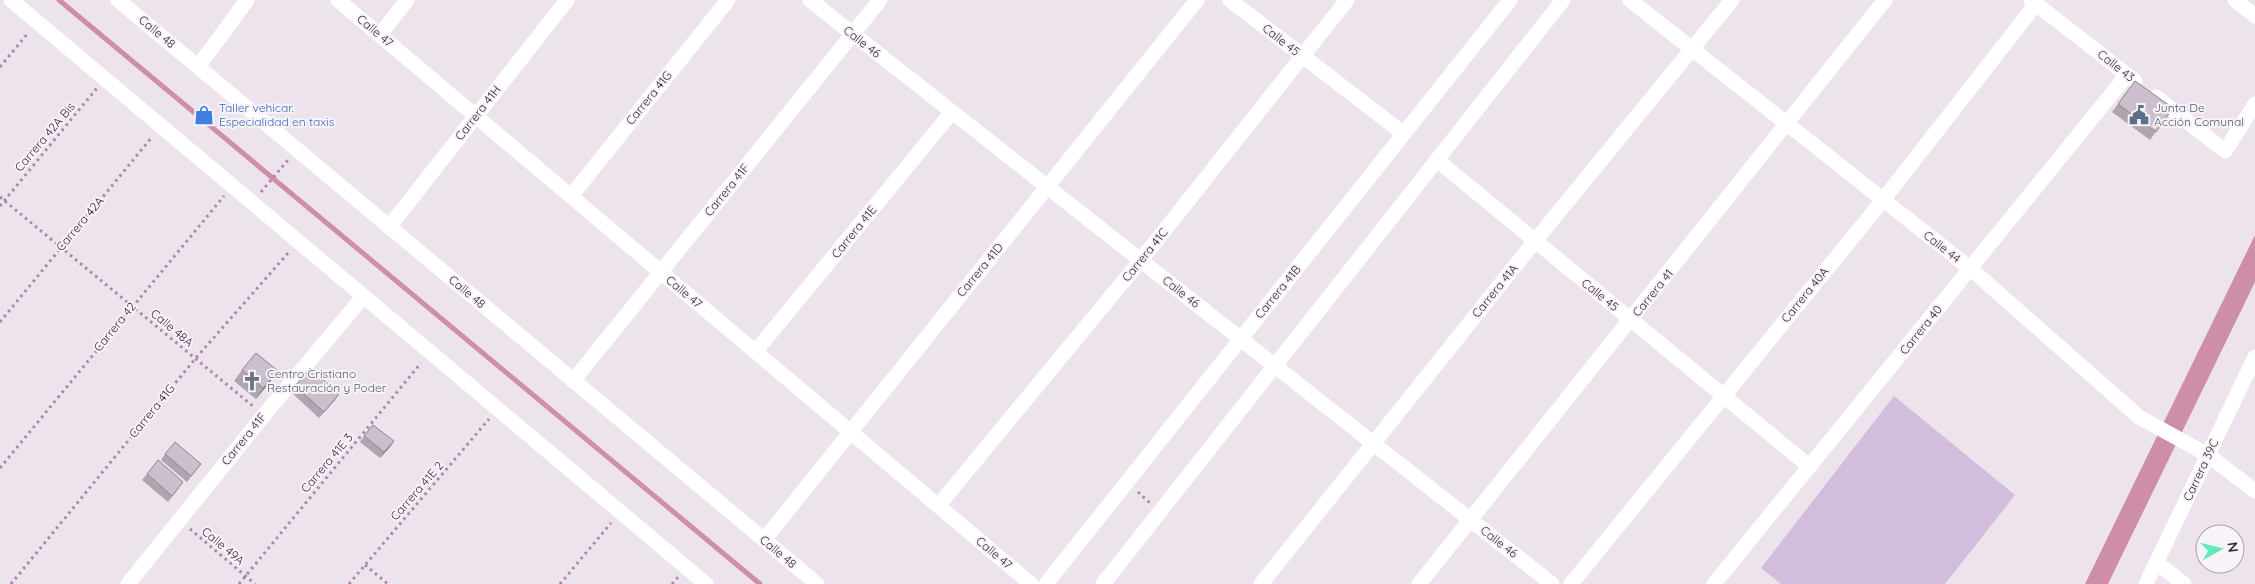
<svg xmlns="http://www.w3.org/2000/svg" width="2255" height="584" font-family="Quicksand,sans-serif">
	<style>
		.green { fill: #d2bddc }
		.water { fill: #ce8eaa }
		.lines { fill: none; stroke-linecap: round; stroke-linejoin: round }
		.stream { stroke: #ce8eaa; stroke-width: 5 }
		.path { stroke: #ae85aa; stroke-width: 3; stroke-dasharray: 2.5 4; stroke-linecap: butt }
		.minor { stroke: #fff; stroke-width: 15 }
		.wall { fill: #afa4b0 }
		.shaded-wall { fill: #8f8690 }
		.building { fill: #ccbfcd; stroke: #8f8690 }
		.labels { text-anchor: middle; stroke-width: 4; stroke-linejoin: round; paint-order: stroke }
		.street-label { font-size: 12px; fill: #3d2339; stroke: #f8f3f9 }
		.shop-label { font-size: 12px; fill: #366cbe; stroke: #f8f3f9; text-anchor: start }
		.service-label { font-size: 12px; fill: #4e5e75; stroke: #f8f3f9; text-anchor: start }
		.worship-label { font-size: 12px; fill: #5b616d; stroke: #f8f3f9; text-anchor: start }
	</style>
	<rect width="100%" height="100%" fill="#ece3ec"/>
	<path class="green" d="M1894 396 2015 495 1945 584H1781L1761 568Z"/>
	<path class="water" d="M2255 235V282L2108 584H2085Z"/>
	<g class="lines">
		<path class="stream" d="M59 0 760 584"/>
		<path class="path" d="M0 67 28 33
			M261 192 288 160
			M0 197 254 407
			M0 206 97 88
			M0 322 152 137
			M0 468 224 196
			M1138 492 1150 503
			M190 529 255 584
			M365 565 388 584
			M11 584 195 359 289 252
			M239 584 421 363
			M349 584 489 419
			M560 584 611 523
			M672 584 678 577"/>
		<path class="minor" d="M11 0 706 584
			M118 0 817 584
			M338 0 1031 584
			M810 0 1552 584
			M1230 0 1404 134
			M1630 0 1971 269 2139 417 2208 455 2255 491
			M2031 0 2135 81
			M2235 0 2255 16
			M380 35 407 0
			M198 67 247 0
			M2156 97 2225 151 2255 104
			M1437 160 1810 467
			M571 196 728 0
			M389 227 567 0
			M755 352 952 112
			M573 381 880 0
			M938 506 1141 260 1347 0
			M764 540 1197 0
			M2157 563 2184 584
			M128 584 264 415 363 297
			M1046 584 1510 0
			M1103 584 1563 0
			M1261 584 1535 241 1732 0
			M1419 584 1885 0
			M1571 584 1883 200 2036 4
			M1714 584 2127 75
			M2146 584 2255 357"/>
	</g>
	<path class="wall" d="M2135 81 2173 108 2150 140 2112 112Z
		M242 370 270 382 256 399 234 381Z
		M295 386 339 394 319 418 291 392Z
		M364 436 394 441 390 447 380 458 360 442Z
		M165 454 201 464 187 482 161 460Z
		M147 474 179 488 168 502 142 480Z"/>
	<path class="shaded-wall" d="M278 371 270 382 256 399 263 388Z
		M339 394 335 400 319 418Z
		M394 441 390 447 380 458 384 452Z"/>
	<path class="building" d="M2135 81 2173 108 2156 132 2118 104Z
		M256 353 278 371 263 388 242 370Z
		M310 368 339 394 324 412 295 386Z
		M373 425 394 441 384 452 364 436Z
		M175 442 201 464 191 476 165 454Z
		M158 460 183 482 172 496 147 474Z"/>
	<defs>
		<symbol id="shop-bare" viewBox="-9 -9 18 18"><path d="M-5-2.5h2.3a2.7 3.5 0 0 1 5.4 0H5L5.5 6h-11ZM-1.5-2.5h3a1.5 2.3 0 0 0-3 0Z" fill="#3f7fe0" stroke="#f8f3f9" stroke-width="2.5" paint-order="stroke"/></symbol>
		<symbol id="civic-bare" viewBox="-9 -9 18 18"><path d="M-.6-6.5H3V-4.5H.6V-3L4-1V1h2V6H-6V1h2V-1L-.6-3ZM-1.2 2.5V6h2.4V2.5Z" fill="#5c6f8a" stroke="#f8f3f9" stroke-width="2.5" paint-order="stroke"/></symbol>
		<symbol id="church-bare" viewBox="-9 -9 18 18"><path d="M-1.2-6h2.4v3.5h3.3v2.4h-3.3V6h-2.4V-.1h-3.3v-2.4h3.3Z" fill="#6b7280" stroke="#f8f3f9" stroke-width="2.5" paint-order="stroke"/></symbol>
	</defs>
	<g fill-rule="evenodd">
		<use href="#shop-bare" x="190" y="101" width="28" height="28"/>
		<use href="#civic-bare" x="2125" y="101" width="28" height="28"/>
		<use href="#church-bare" x="238" y="367" width="28" height="28"/>
	</g>
	<g class="labels">
		<g class="street-label">
			<text transform="translate(375 31) rotate(40)" y="4">Calle 47</text>
			<text transform="translate(157 32) rotate(40)" y="4">Calle 48</text>
			<text transform="translate(1281 40) rotate(38)" y="4">Calle 45</text>
			<text transform="translate(862 42) rotate(38)" y="4">Calle 46</text>
			<text transform="translate(2116 66) rotate(38)" y="4">Calle 43</text>
			<text transform="translate(649 98) rotate(-51)" y="4">Carrera 41G</text>
			<text transform="translate(478 113) rotate(-52)" y="4">Carrera 41H</text>
			<text transform="translate(45 137) rotate(-50)" y="4">Carrera 42A Bis</text>
			<text transform="translate(727 190) rotate(-51)" y="4">Carrera 41F</text>
			<text transform="translate(80 224) rotate(-50)" y="4">Carrera 42A</text>
			<text transform="translate(854 232) rotate(-51)" y="4">Carrera 41E</text>
			<text transform="translate(1942 247) rotate(38)" y="4">Calle 44</text>
			<text transform="translate(1145 255) rotate(-51)" y="4">Carrera 41C</text>
			<text transform="translate(980 270) rotate(-51)" y="4">Carrera 41D</text>
			<text transform="translate(1495 291) rotate(-51)" y="4">Carrera 41A</text>
			<text transform="translate(467 292) rotate(40)" y="4">Calle 48</text>
			<text transform="translate(684 292) rotate(40)" y="4">Calle 47</text>
			<text transform="translate(1181 292) rotate(38)" y="4">Calle 46</text>
			<text transform="translate(1278 292) rotate(-51)" y="4">Carrera 41B</text>
			<text transform="translate(1653 293) rotate(-51)" y="4">Carrera 41</text>
			<text transform="translate(1600 295) rotate(39)" y="4">Calle 45</text>
			<text transform="translate(1805 295) rotate(-51)" y="4">Carrera 40A</text>
			<text transform="translate(115 327) rotate(-51)" y="4">Carrera 42</text>
			<text transform="translate(172 328) rotate(40)" y="4">Calle 48A</text>
			<text transform="translate(1921 330) rotate(-51)" y="4">Carrera 40</text>
			<text transform="translate(152 411) rotate(-51)" y="4">Carrera 41G</text>
			<text transform="translate(244 439) rotate(-51)" y="4">Carrera 41F</text>
			<text transform="translate(327 463) rotate(-50)" y="4">Carrera 41E 3</text>
			<text transform="translate(2201 470) rotate(-65)" y="4">Carrera 39C</text>
			<text transform="translate(417 491) rotate(-49)" y="4">Carrera 41E 2</text>
			<text transform="translate(1499 542) rotate(38)" y="4">Calle 46</text>
			<text transform="translate(223 546) rotate(40)" y="4">Calle 49A</text>
			<text transform="translate(778 552) rotate(40)" y="4">Calle 48</text>
			<text transform="translate(994 553) rotate(40)" y="4">Calle 47</text>
		</g>
		<g class="shop-label">
			<text x="219" y="112">Taller vehicar.<tspan x="219" dy="14">Especialidad en taxis</tspan></text>
		</g>
		<g class="service-label">
			<text x="2154" y="112">Junta De<tspan x="2154" dy="14">Acción Comunal</tspan></text>
		</g>
		<g class="worship-label">
			<text x="267" y="378">Centro Cristiano<tspan x="267" dy="14">Restauración y Poder</tspan></text>
		</g>
	</g>
	<g transform="translate(2220 549) rotate(82)"><circle r="24" fill="#f8f3f9" stroke="#ada0ac"/>
	<path d="M0-4L9 19L0 12L-9 19Z" fill="#62ebbb"/>
	<text y="-8" font-size="14" font-weight="bold" text-anchor="middle" fill="#3d2339">N</text>
	</g>
</svg>
